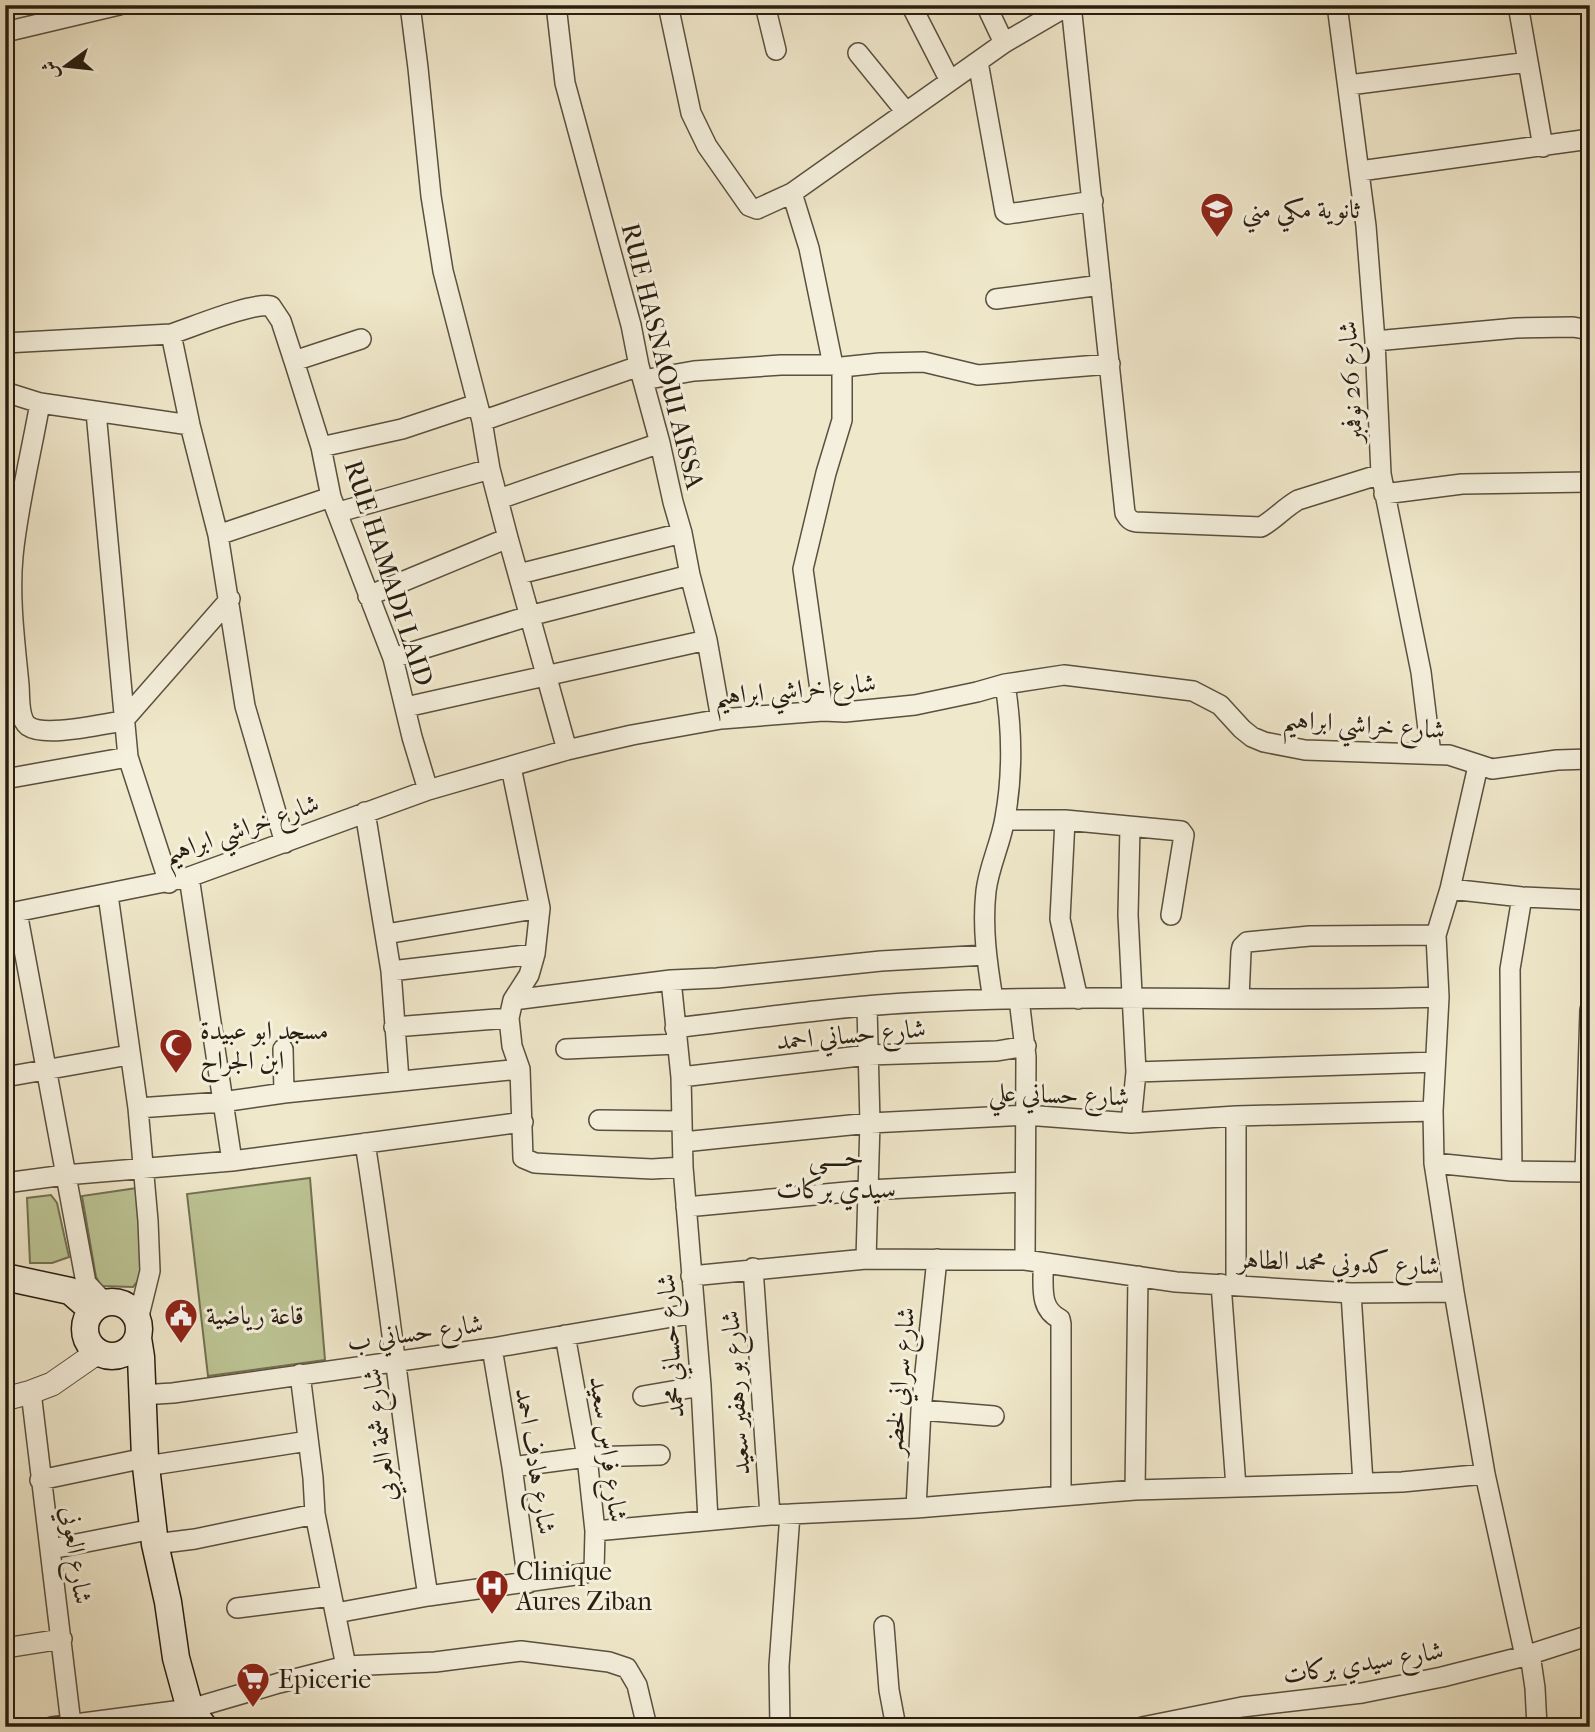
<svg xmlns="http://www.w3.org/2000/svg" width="1595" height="1732" font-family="'IM FELL French Canon',Amiri,serif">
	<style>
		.green { fill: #bdc595; stroke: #727152; stroke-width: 2 }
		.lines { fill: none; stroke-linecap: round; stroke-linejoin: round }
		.minor-casing { stroke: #5a503f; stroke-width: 22 }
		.tertiary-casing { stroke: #5a503f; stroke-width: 25 }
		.secondary-casing { stroke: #281d10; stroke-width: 29 }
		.minor { stroke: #f5f0dd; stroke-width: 19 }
		.tertiary { stroke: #f5f0dd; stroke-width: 23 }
		.secondary { stroke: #f5f0dd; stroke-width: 26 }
		.labels { text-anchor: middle; stroke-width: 6; stroke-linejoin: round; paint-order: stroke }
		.poi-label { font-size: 26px; fill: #281d10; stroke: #f5f0dd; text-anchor: start }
		.street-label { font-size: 26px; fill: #281d10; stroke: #f5f0dd }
		.neighbourhood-label { font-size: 28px; fill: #281d10; stroke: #f5f0dd }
	</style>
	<rect width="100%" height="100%" fill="#f0e8cb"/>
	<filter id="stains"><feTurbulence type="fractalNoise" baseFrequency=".00286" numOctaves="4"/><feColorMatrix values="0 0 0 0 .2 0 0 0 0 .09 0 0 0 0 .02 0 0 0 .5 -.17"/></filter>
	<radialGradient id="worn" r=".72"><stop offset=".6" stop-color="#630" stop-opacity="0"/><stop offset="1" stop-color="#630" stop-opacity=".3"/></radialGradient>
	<path class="green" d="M310 1178 325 1360 208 1376 187 1194Z
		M137 1188 143 1275 133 1287 101 1286 96 1277 82 1196Z
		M51 1195 57 1203 69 1257 52 1263H30L27 1198Z"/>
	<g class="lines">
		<defs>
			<path id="minor" d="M410 5 418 68 431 196 443 271 482 421 490 469 508 538 567 750
				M556 5 565 83 631 325 639 366 660 443 673 502 682 533 690 575 707 640 721 719
				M668 5 691 113 707 146 749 206 757 209 792 193 1004 43 1069 5
				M765 5 776 50
				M911 5 950 81
				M986 5 1004 43
				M1071 5 1125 513C1128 518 1130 521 1136 522L1261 527C1274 520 1284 508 1298 500L1381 474
				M1337 5 1366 226 1375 341 1381 474 1421 672 1431 754
				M1518 5 1543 147
				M5 32 119 5
				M858 53 906 112
				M978 62 1005 212 1008 214 1093 201
				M1349 85 1528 62
				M1360 171 1590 139
				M792 193 809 248 833 365
				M996 299 1101 285
				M171 334C193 327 252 302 271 306L281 321 294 361
				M361 339 294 361 321 447 331 497 393 658 412 737 428 790
				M1375 341 1516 328 1573 327 1590 330
				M5 343 171 334 190 425 218 535 331 497
				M643 380 694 371 781 365H833L842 367 880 363 924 362 978 375 1110 364
				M5 392 40 403 190 425
				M40 403C31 454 18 505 13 556 9 598 15 643 19 685 20 697 18 718 28 726 45 738 102 724 123 721L230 599
				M96 412 128 757 169 883
				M482 421 639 366
				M321 447 402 429 477 404
				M1384 494 1462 484 1590 482
				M499 499 660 443
				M339 512 490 469
				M218 535 245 706 285 843
				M519 574 682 533
				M368 596 508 538
				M393 658 529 616 690 575
				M406 707 707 640
				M823 711 803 569 826 473 842 420V367
				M511 767 540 908 535 954 529 975 513 1000 509 1018 512 1046 520 1069 523 1158 535 1163 552 1164 652 1169 683 1167
				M5 779 128 757
				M365 812 391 971 399 1080
				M1005 820H1065L1181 831 1184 835 1171 915
				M1065 820 1060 919 1078 999
				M1130 827 1128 915 1136 1072 1131 1123
				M189 877 232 1161
				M1450 889 1522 897 1590 900
				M108 895 138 1108 148 1221 150 1271 138 1320
				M17 912 86 1283 104 1302
				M5 914 189 877 428 790 567 750 632 735 721 719 823 711 845 712 915 705 977 692 1005 684 1064 675 1193 691 1220 705 1242 729 1252 737 1264 742 1305 750 1449 755 1492 769 1557 760 1590 759
				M386 934 540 908
				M391 971 535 954
				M671 980 681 1077 683 1167 701 1386 708 1520
				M1239 998 1241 952 1242 947 1247 942 1310 936 1436 935
				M993 999C987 963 982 927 986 891 989 866 1001 843 1005 818 1013 774 1012 728 1005 684
				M1019 999 1026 1057 1025 1260
				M513 1000 671 980 717 978 881 961 986 955
				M394 1027 509 1018
				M675 1028C758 1018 841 1006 924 1002 1095 993 1267 1003 1439 997
				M283 1049 284 1093
				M566 1049 677 1044
				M1136 1072 1435 1062
				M5 1077 129 1055
				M681 1077 868 1055 997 1051 1026 1046
				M138 1108 222 1102 284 1093 520 1069
				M599 1120 682 1121
				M683 1142 870 1123 1026 1115 1131 1123 1236 1116 1433 1111
				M365 1143C389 1294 404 1445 428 1596
				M1434 1163 1512 1171 1590 1172
				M1512 1171 1510 969 1522 897
				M1585 1172 1590 1010
				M5 1183 65 1175 232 1161 523 1122
				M686 1207 868 1190 1025 1182
				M866 1259 870 1123 867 1007
				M1043 1263C1044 1285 1038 1308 1060 1319L1061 1324V1495
				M753 1268 770 1515
				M691 1276 866 1259 1025 1260 1176 1282 1351 1293 1454 1292 1434 1163 1433 1111 1439 997 1436 935 1450 889 1478 766
				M1221 1284 1236 1487
				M1236 1285V1116
				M1454 1292 1485 1474 1525 1656
				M1351 1293 1363 1483
				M492 1348 512 1467 528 1583
				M300 1374 313 1478 315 1514 346 1666
				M31 1392 71 1724
				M141 1395 173 1393 492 1348 695 1313
				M643 1396 701 1386
				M921 1410 994 1416
				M146 1466 308 1441
				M512 1467 587 1457 660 1455
				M40 1480 145 1458
				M1135 1490 1138 1276
				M916 1508 921 1410 937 1259
				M595 1531 770 1515 916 1508 1135 1490 1402 1482 1485 1474
				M155 1544 195 1539 315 1514
				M51 1549 153 1529
				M237 1608 331 1596
				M336 1613 428 1596 582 1574 594 1570 595 1531 587 1457 565 1335
				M884 1626 889 1690 896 1727
				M5 1648 62 1639
				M1530 1654 1535 1688 1537 1727
				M52 1727 190 1709 279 1683 346 1666 435 1662 521 1651 609 1662 627 1668 637 1685 647 1727
				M780 1727 779 1666 790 1514
				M1142 1727 1242 1707 1362 1693 1442 1677 1525 1656 1590 1635"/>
			<path id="tertiary" d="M5 1399 31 1392 52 1384 98 1352"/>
			<path id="secondary" d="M5 1277 70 1291 92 1310
				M85 1329a27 27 0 1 1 54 0a27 27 0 1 1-54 0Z
				M138 1338 141 1357 145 1458 155 1544 168 1602 176 1658 190 1709 204 1727"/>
		</defs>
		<use href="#minor" class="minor-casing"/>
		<use href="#tertiary" class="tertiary-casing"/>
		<use href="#secondary" class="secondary-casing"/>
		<use href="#minor" class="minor"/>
		<use href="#tertiary" class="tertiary"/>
		<use href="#secondary" class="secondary"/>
	</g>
	<defs>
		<symbol id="school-pin" viewBox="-11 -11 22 30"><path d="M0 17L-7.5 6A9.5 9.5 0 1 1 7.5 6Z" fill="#8f2418" stroke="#f5f0dd"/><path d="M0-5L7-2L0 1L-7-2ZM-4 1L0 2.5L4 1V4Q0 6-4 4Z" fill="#fff"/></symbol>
		<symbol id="mosque-pin" viewBox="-11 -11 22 30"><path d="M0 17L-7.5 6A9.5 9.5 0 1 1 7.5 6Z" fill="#8f2418" stroke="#f5f0dd"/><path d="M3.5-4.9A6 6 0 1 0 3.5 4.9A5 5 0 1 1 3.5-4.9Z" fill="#fff"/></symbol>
		<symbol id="civic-pin" viewBox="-11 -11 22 30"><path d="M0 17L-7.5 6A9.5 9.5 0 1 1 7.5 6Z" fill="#8f2418" stroke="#f5f0dd"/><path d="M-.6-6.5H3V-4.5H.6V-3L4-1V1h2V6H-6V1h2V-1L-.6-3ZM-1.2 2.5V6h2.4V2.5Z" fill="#fff"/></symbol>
		<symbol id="hospital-pin" viewBox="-11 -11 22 30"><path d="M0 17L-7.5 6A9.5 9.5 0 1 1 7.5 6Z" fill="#8f2418" stroke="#f5f0dd"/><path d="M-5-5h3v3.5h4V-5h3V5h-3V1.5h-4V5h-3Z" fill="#fff"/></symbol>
		<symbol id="supermarket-pin" viewBox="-11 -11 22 30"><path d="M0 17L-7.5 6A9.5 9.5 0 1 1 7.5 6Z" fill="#8f2418" stroke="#f5f0dd"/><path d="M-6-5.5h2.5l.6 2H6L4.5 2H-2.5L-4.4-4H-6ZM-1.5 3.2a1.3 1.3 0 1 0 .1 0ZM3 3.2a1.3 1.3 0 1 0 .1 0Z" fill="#fff"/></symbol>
	</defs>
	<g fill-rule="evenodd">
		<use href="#school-pin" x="1198" y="190" width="38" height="52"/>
		<use href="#mosque-pin" x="157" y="1026" width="38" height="52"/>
		<use href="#civic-pin" x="162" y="1296" width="38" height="52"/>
		<use href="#hospital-pin" x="473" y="1567" width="38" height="52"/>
		<use href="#supermarket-pin" x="234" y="1660" width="38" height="52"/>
	</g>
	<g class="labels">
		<g class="poi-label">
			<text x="1242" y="218">ثانوية مكي مني</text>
			<text x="200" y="1039">مسجد ابو عبيدة<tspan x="200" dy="30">ابن الجراح</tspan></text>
			<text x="206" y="1324">قاعة رياضية</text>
			<text x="516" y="1580">Clinique<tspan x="516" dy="30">Aures Ziban</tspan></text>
			<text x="278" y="1688">Epicerie</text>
		</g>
		<g class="street-label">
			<text transform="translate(663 356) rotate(76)" y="9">RUE HASNAOUI AISSA</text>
			<text transform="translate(1350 382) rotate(-93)" y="9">شارع 26 نوفمبر</text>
			<text transform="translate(389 573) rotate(72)" y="9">RUE HAMADI LAID</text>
			<text transform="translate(795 689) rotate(-5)" y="9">شارع خراشي ابراهيم</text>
			<text transform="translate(1364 724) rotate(4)" y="9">شارع خراشي ابراهيم</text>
			<text transform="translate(241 828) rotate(-19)" y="9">شارع خراشي ابراهيم</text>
			<text transform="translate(851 1034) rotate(-5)" y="9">شارع حساني احمد</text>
			<text transform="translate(1059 1094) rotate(2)" y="9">شارع حساني علي</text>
			<text transform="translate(1339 1262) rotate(2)" y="9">شارع كدوني محمد الطاهر</text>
			<text transform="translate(415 1332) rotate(-8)" y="9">شارع حساني ب</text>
			<text transform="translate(670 1346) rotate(-94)" y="9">شارع حساني محمد</text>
			<text transform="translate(899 1381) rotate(-85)" y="9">شارع سراني لخضر</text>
			<text transform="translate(735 1393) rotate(-94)" y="9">شارع بو رهفير سعيد</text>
			<text transform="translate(379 1435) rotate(-97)" y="9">شارع شمة العربي</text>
			<text transform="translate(609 1449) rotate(82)" y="9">شارع فراس سعيد</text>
			<text transform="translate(536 1461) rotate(81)" y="9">شارع هادف احمد</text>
			<text transform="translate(77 1555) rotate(82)" y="9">شارع العوني</text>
			<text transform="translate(1363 1662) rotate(-9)" y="9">شارع سيدي بركات</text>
		</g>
		<g class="neighbourhood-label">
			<text x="836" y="1166">حــــي<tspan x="836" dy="32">سيدي بركات</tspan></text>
		</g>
	</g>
	<rect width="1595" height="1732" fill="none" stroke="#f0e8cb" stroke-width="28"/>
	<rect x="7" y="7" width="1581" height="1718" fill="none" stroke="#281d10" stroke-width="3.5"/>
	<rect x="14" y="14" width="1567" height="1704" fill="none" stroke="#281d10" stroke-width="2"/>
	<g transform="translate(66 66) rotate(255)" stroke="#f5f0dd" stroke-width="5" paint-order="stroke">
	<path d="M0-5L12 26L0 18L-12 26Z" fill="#281d10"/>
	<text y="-10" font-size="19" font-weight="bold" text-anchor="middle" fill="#281d10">ش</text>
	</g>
	<rect width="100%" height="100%" filter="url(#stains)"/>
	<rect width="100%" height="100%" fill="url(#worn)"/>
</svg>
